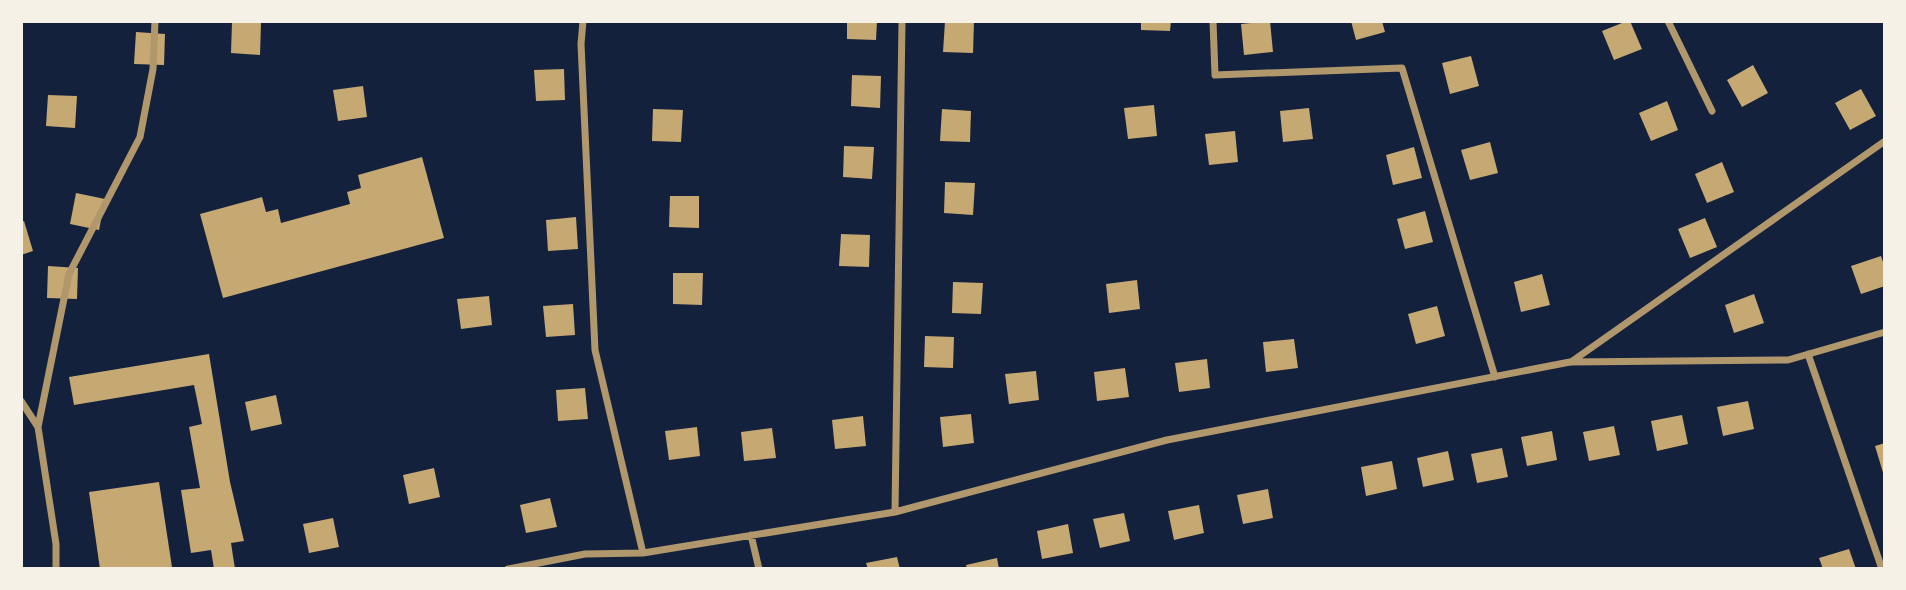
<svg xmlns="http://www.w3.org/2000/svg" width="1906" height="590" font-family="'IBM Plex Serif',serif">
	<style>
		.building { fill: #c6a872 }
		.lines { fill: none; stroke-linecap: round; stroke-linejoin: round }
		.minor { stroke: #b1986c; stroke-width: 7 }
	</style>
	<rect width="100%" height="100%" fill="#14213d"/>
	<path class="building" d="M847 21H877L876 40 847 39Z
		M945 21 974 22 973 53 943 52Z
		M1141 21H1171L1170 31 1141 30Z
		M1270 21 1273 52 1244 55 1241 24Z
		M1351 21H1382L1385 32 1356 40Z
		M1627 21H1630L1642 49 1614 60 1602 31Z
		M232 22 261 23 260 55 231 53Z
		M136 32 165 34 164 65 134 64Z
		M1471 56 1479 86 1450 94 1442 63Z
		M1753 65 1768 93 1742 107 1727 80Z
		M564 69 565 100 536 101 534 70Z
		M852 75 881 76 880 108 851 106Z
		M363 86 367 117 338 121 333 90Z
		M1861 89 1876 116 1850 130 1835 103Z
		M48 95 77 96 75 128 46 126Z
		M1667 101 1678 130 1651 141 1639 113Z
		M1154 105 1157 136 1128 139 1124 108Z
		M1309 108 1313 139 1283 142 1280 111Z
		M653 109 683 110 681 142 652 141Z
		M942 109 971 111 970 142 940 141Z
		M1235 131 1238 162 1209 165 1205 134Z
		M1490 142 1498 173 1470 180 1461 150Z
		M844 146 874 147 872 179 843 177Z
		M1414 147 1422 178 1393 185 1386 155Z
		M422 157 444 238 223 298 200 214 262 197 266 212 278 209 281 223 350 204 347 192 361 188 358 175Z
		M1722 162 1734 192 1707 203 1695 174Z
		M945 182 975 183 973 215 944 213Z
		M76 193 105 199 99 230 70 224Z
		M670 196H699V228L669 227Z
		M1425 211 1433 242 1405 249 1397 219Z
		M576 217 578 249 548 251 546 220Z
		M1705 218 1717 247 1690 258 1678 229Z
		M24 221 33 251 21 255V222Z
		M841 234 870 235 869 267 839 266Z
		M1881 256 1885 268V286L1861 294 1851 266Z
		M48 266 78 268 77 299 47 298Z
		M673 273H703L702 305 673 304Z
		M1542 274 1550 305 1521 312 1514 282Z
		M1137 280 1140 309 1109 313 1106 284Z
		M953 282 983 283 981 314 952 313Z
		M1754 294 1764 323 1734 333 1725 305Z
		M489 296 492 325 461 329 457 299Z
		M573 304 575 335 546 337 543 306Z
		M1437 306 1445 336 1416 344 1408 314Z
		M925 336 954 337 953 368 924 367Z
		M1294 339 1298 368 1266 372 1263 342Z
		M209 354 230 482 244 541 231 543 235 569H214L211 550 191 553 181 490 200 488 189 427 202 424 194 385 74 405 69 377Z
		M1207 359 1210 388 1179 392 1175 363Z
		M1125 368 1129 397 1097 401 1094 372Z
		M1036 371 1039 400 1009 404 1005 374Z
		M585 388 588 419 558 421 556 390Z
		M276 395 282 424 251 431 245 402Z
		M1748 401 1754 429 1723 436 1717 407Z
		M971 414 974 443 943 447 940 417Z
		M1682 415 1688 444 1657 451 1651 421Z
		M863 416 866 446 835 449 832 420Z
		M1614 426 1620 455 1589 461 1583 432Z
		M697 427 700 456 669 460 665 431Z
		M772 428 776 458 744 461 741 432Z
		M1552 431 1557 460 1527 466 1521 437Z
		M1885 443V476H1884L1875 446Z
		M1502 448 1508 477 1477 483 1471 454Z
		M1448 451 1454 480 1423 487 1417 458Z
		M1392 461 1397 489 1366 496 1361 467Z
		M434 468 440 497 409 504 403 475Z
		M159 482 172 567 159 569H100L89 492Z
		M1268 489 1273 518 1243 524 1237 495Z
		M550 498 557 527 526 533 520 505Z
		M1199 505 1204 533 1174 540 1168 511Z
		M1124 513 1130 541 1100 548 1093 519Z
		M333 518 339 547 309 553 303 524Z
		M1068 524 1073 553 1042 559 1037 531Z
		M1849 549 1856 569H1823L1819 558Z
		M897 557 900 569H868L866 563Z
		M997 558 999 569H967L966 565Z"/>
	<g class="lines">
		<path class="minor" d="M583 21 581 44 595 350 643 553
			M1213 21 1215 75 1402 68 1495 377
			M1668 21 1712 111
			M1808 354 1882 569
			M1571 362 1885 141
			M21 401 38 427 56 544V569
			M38 427 69 274 140 137 153 69 155 21
			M895 512 902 21
			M751 535 759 569
			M508 569 585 554 643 553 895 512 1167 440 1570 362 1788 360 1885 332"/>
	</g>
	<rect width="1906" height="590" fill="none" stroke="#f6f1e7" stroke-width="46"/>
</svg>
